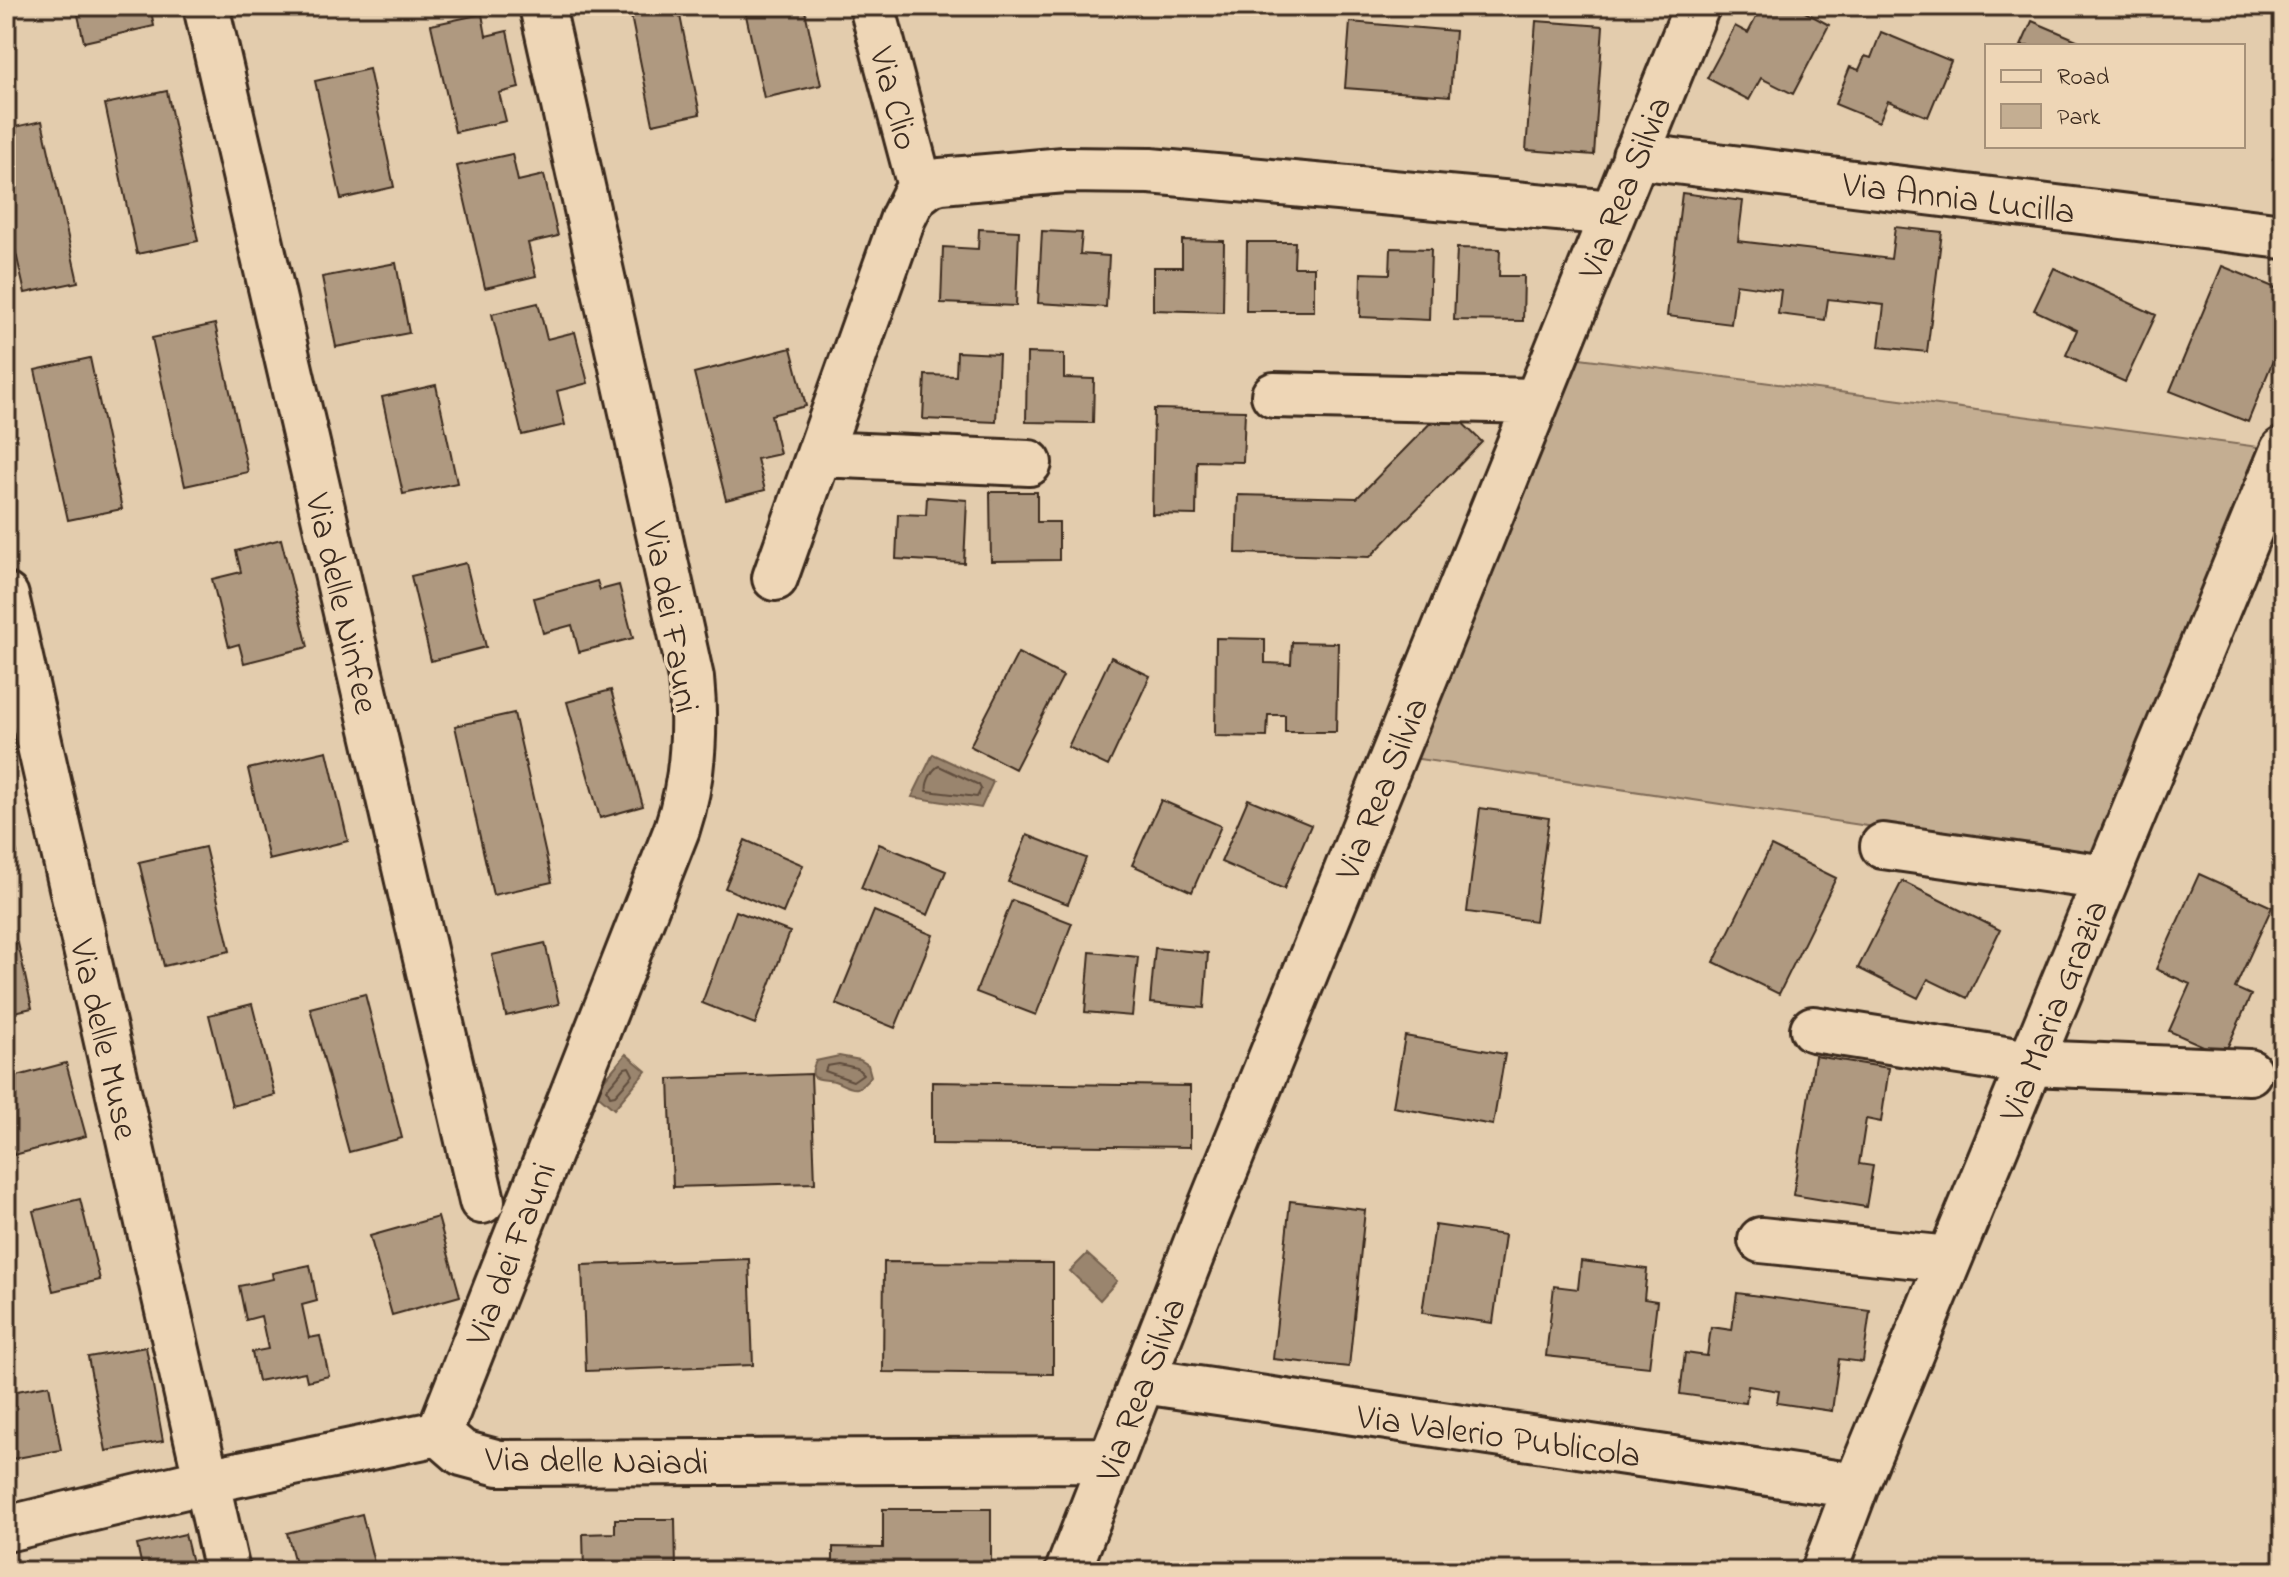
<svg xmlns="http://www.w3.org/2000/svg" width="2289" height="1577" font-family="'Indie Flower',sans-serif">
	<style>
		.green { fill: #c4ae92; stroke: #806c58; stroke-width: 2 }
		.water { fill: #9a856e; stroke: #74614e; stroke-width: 2 }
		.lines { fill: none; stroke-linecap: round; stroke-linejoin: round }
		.shore { stroke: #614e3e; stroke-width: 2 }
		.building { fill: #af9980; stroke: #3b2a1e; stroke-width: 2 }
		.minor-casing { stroke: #3b2a1e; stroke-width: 50 }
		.minor { stroke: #eed6b6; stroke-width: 44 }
		.labels { text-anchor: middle; stroke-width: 7; stroke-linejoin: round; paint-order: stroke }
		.street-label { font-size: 36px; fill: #3b2a1e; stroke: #eed6b6 }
	</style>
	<rect width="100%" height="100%" fill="#e3ccad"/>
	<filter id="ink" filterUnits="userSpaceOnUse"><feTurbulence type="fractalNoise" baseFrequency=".0125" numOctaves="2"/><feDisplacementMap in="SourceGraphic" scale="16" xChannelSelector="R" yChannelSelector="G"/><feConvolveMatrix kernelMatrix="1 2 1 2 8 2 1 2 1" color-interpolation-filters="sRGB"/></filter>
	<g filter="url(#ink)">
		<path class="green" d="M1580 358 2259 447 2095 860 1412 758Z"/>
		<path class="water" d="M933 754 993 782 981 808 912 797Z
			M626 1054 646 1071 614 1109 594 1092Z
			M839 1056 860 1060 868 1065 871 1076C858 1094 853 1089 837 1082 825 1077 804 1085 816 1061Z
			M1087 1254 1117 1281 1100 1300 1070 1271Z"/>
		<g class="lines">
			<path class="shore" d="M939 766 979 785 981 789 977 797 927 791C925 784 932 769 939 766Z
				M839 1064 857 1068 863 1074 853 1081 825 1071 827 1066Z
				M629 1067 633 1075 615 1095 610 1096 607 1089 625 1068Z"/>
		</g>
		<path class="building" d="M76 6H150L154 26 84 42Z
			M629 6H678L700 114 653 124Z
			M744 6H804L821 85 764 98Z
			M1762 6H1794L1829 25 1793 94 1761 78 1749 100 1707 78 1735 26 1748 33Z
			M482 14 486 36 507 31 519 88 499 93 506 121 455 132 431 25Z
			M1536 21 1603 26 1594 155 1526 150Z
			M2032 21 2091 46H2021Z
			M1350 22 1455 31 1450 96 1345 88Z
			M1881 32 1951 61 1928 117 1888 101 1879 122 1835 104 1850 67 1859 70 1865 56 1871 58Z
			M369 69 394 187 341 199 315 81Z
			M167 91 198 241 137 254 105 104Z
			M42 121 78 282 25 293 6 209V129Z
			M2283 137V164L2273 159Z
			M512 154 518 181 544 175 558 236 528 243 536 276 485 288 457 166Z
			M1682 193 1743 201 1738 241 1891 259 1895 227 1942 232 1927 352 1879 347 1884 305 1828 299 1825 320 1778 314 1781 290 1736 284 1731 324 1667 316Z
			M979 229 1019 231 1016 306 941 303 943 247 978 249Z
			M1042 231 1082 233 1080 254 1109 256 1106 307 1038 303Z
			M1182 240 1224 241 1223 312 1153 310V267H1182Z
			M1247 242H1295L1294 267H1314V311H1246Z
			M1391 248 1431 249 1429 320 1360 317 1361 273 1390 274Z
			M1457 248 1500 249 1499 276H1524L1523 321 1454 320Z
			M396 263 409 333 336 347 322 277Z
			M2222 266 2283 291V336L2248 422 2170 391Z
			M2054 268 2156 315 2125 382 2066 355 2077 330 2034 310Z
			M538 303 547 339 575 332 588 383 557 391 565 425 522 435 492 314Z
			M215 324 248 472 185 486 152 338Z
			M791 348 806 406 771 415 780 454 757 459 765 490 726 500 694 373Z
			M957 352 999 354 996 422 923 419 925 375 956 376Z
			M1027 353 1064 354V378L1094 379 1093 423 1026 422Z
			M90 358 122 509 68 520 35 370Z
			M436 385 457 483 403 494 382 397Z
			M1446 407 1482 442 1370 557 1236 553 1238 495 1357 498Z
			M1154 409 1245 411 1243 462 1197 461 1196 515 1152 514Z
			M990 492H1037V522H1059V560L991 561Z
			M927 497 967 500 964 563 896 559 898 514 926 515Z
			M281 539 308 647 244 663 239 644 229 647 212 579 241 572 236 551Z
			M466 563 486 647 431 661 411 576Z
			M597 581 600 590 619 585 633 638 579 652 572 625 543 633 534 598Z
			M1216 638 1265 639V663L1291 664 1292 642 1338 643 1336 732H1285V715H1268L1267 737 1215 736Z
			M1018 653 1063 676 1015 769 970 746Z
			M1111 657 1150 676 1108 766 1068 747Z
			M611 690 643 806 600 818 567 702Z
			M514 713 552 882 493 895 455 726Z
			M327 751 348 841 269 860 248 769Z
			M1248 799 1311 825 1284 889 1221 862Z
			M1161 800 1221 826 1192 892 1132 865Z
			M1480 808 1549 818 1535 921 1467 912Z
			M9 823 17 853 6 855V824Z
			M1027 835 1086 858 1068 904 1008 882Z
			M745 840 803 865 783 913 725 888Z
			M879 844 946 871 928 915 861 888Z
			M1771 846 1836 878 1779 994 1714 962Z
			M205 847 230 951 164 966 139 862Z
			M2199 874 2272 907 2235 988 2251 995 2224 1055 2169 1031 2190 984 2156 969Z
			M1902 881 2000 930 1967 998 1928 979 1918 998 1858 968Z
			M1012 900 1072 923 1036 1015 976 992Z
			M736 911 790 932 755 1024 702 1003Z
			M874 911 933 935 895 1028 836 1004Z
			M18 943 32 1008 6 1014V945Z
			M545 943 559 1004 506 1016 492 955Z
			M1155 948 1208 953 1204 1008 1150 1003Z
			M1090 952 1138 957 1132 1016 1085 1012Z
			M365 994 402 1138 349 1152 310 1008Z
			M252 1004 275 1095 232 1106 209 1015Z
			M1405 1036 1505 1054 1493 1125 1393 1107Z
			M1815 1056 1889 1068 1881 1122 1866 1119 1859 1164 1873 1166 1866 1207 1793 1195Z
			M66 1063 86 1136 14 1155 6 1124V1079Z
			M811 1074 815 1183 673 1187 669 1079Z
			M932 1082 1190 1086V1147L932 1144Z
			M80 1199 100 1280 53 1291 33 1211Z
			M1290 1201 1365 1210 1349 1367 1273 1359Z
			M438 1217 460 1296 392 1315 370 1236Z
			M1435 1225 1505 1235 1493 1323 1422 1313Z
			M749 1259 753 1365 586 1371 582 1265Z
			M1581 1261 1647 1269 1644 1299 1657 1301 1649 1367 1546 1356 1554 1286 1578 1289Z
			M884 1262 1053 1263V1374L883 1372Z
			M310 1265 317 1301 302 1305 309 1338 320 1336 329 1376 307 1381 305 1372 258 1381 252 1352 268 1349 261 1316 246 1320 239 1286 273 1279 272 1273Z
			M1737 1293 1870 1311 1863 1362 1839 1359 1832 1411 1777 1403 1779 1391 1748 1386 1746 1403 1680 1394 1685 1353 1707 1356 1711 1327 1732 1330Z
			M146 1347 163 1441 106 1451 88 1357Z
			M49 1385 61 1450 6 1460V1393Z
			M883 1509H991V1571H833V1547L883 1548Z
			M362 1514 376 1571H297L287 1533Z
			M615 1519H675L676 1571H584L583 1534 615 1533Z
			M185 1534 194 1571H143L137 1545Z"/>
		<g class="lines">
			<defs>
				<path id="minor" d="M206 6 482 1201
					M872 6 921 190
					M1635 156 2283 236
					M1274 395 1536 401
					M819 454 1029 463
					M775 578 903 218 914 196 930 184 941 181 1064 170 1150 171 1613 213
					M6 596 227 1571
					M1883 846 2106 878
					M1813 1029 2030 1063 2249 1072
					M1761 1240 1949 1259
					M1143 1381 1856 1486
					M439 1433 677 829C693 781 696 729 691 678L542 6
					M6 1529 206 1481 439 1433 462 1453 499 1463 1111 1460
					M1068 1571 1206 1218 1697 6
					M1824 1571 1856 1486 2283 450"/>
			</defs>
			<use href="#minor" class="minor-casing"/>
			<use href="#minor" class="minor"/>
		</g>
	</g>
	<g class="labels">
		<g class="street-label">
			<text transform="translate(896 98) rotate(75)" y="13">Via Clio</text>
			<text transform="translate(1623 187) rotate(-68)" y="13">Via Rea Silvia</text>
			<text transform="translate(1959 196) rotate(7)" y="13">Via Annia Lucilla</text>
			<text transform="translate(344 603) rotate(77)" y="13">Via delle Ninfee</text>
			<text transform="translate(673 617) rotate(80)" y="13">Via dei Fauni</text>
			<text transform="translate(1380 788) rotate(-68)" y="13">Via Rea Silvia</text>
			<text transform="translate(2052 1010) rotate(-68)" y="13">Via Maria Grazia</text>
			<text transform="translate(106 1039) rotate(77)" y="13">Via delle Muse</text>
			<text transform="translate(509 1253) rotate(-69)" y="13">Via dei Fauni</text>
			<text transform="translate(1139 1389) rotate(-69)" y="13">Via Rea Silvia</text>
			<text transform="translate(1499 1434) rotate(8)" y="13">Via Valerio Publicola</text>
			<text transform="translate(597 1459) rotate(1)" y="13">Via delle Naiadi</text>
		</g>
	</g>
	<rect width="2289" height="1577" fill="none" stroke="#eed6b6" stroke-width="32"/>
	<rect x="16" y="16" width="2257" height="1545" fill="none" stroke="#3b2a1e" stroke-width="3" filter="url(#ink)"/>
	<rect x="1985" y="44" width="260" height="104" fill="#eed6b6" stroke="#a69179" stroke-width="2"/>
	<rect x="2001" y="70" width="40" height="12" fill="#eed6b6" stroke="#a69179" stroke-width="2"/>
	<text x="2057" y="84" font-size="24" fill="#3b2a1e">Road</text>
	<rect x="2001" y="104" width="40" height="24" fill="#c4ae92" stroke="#a69179" stroke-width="2"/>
	<text x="2057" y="124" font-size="24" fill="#3b2a1e">Park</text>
</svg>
